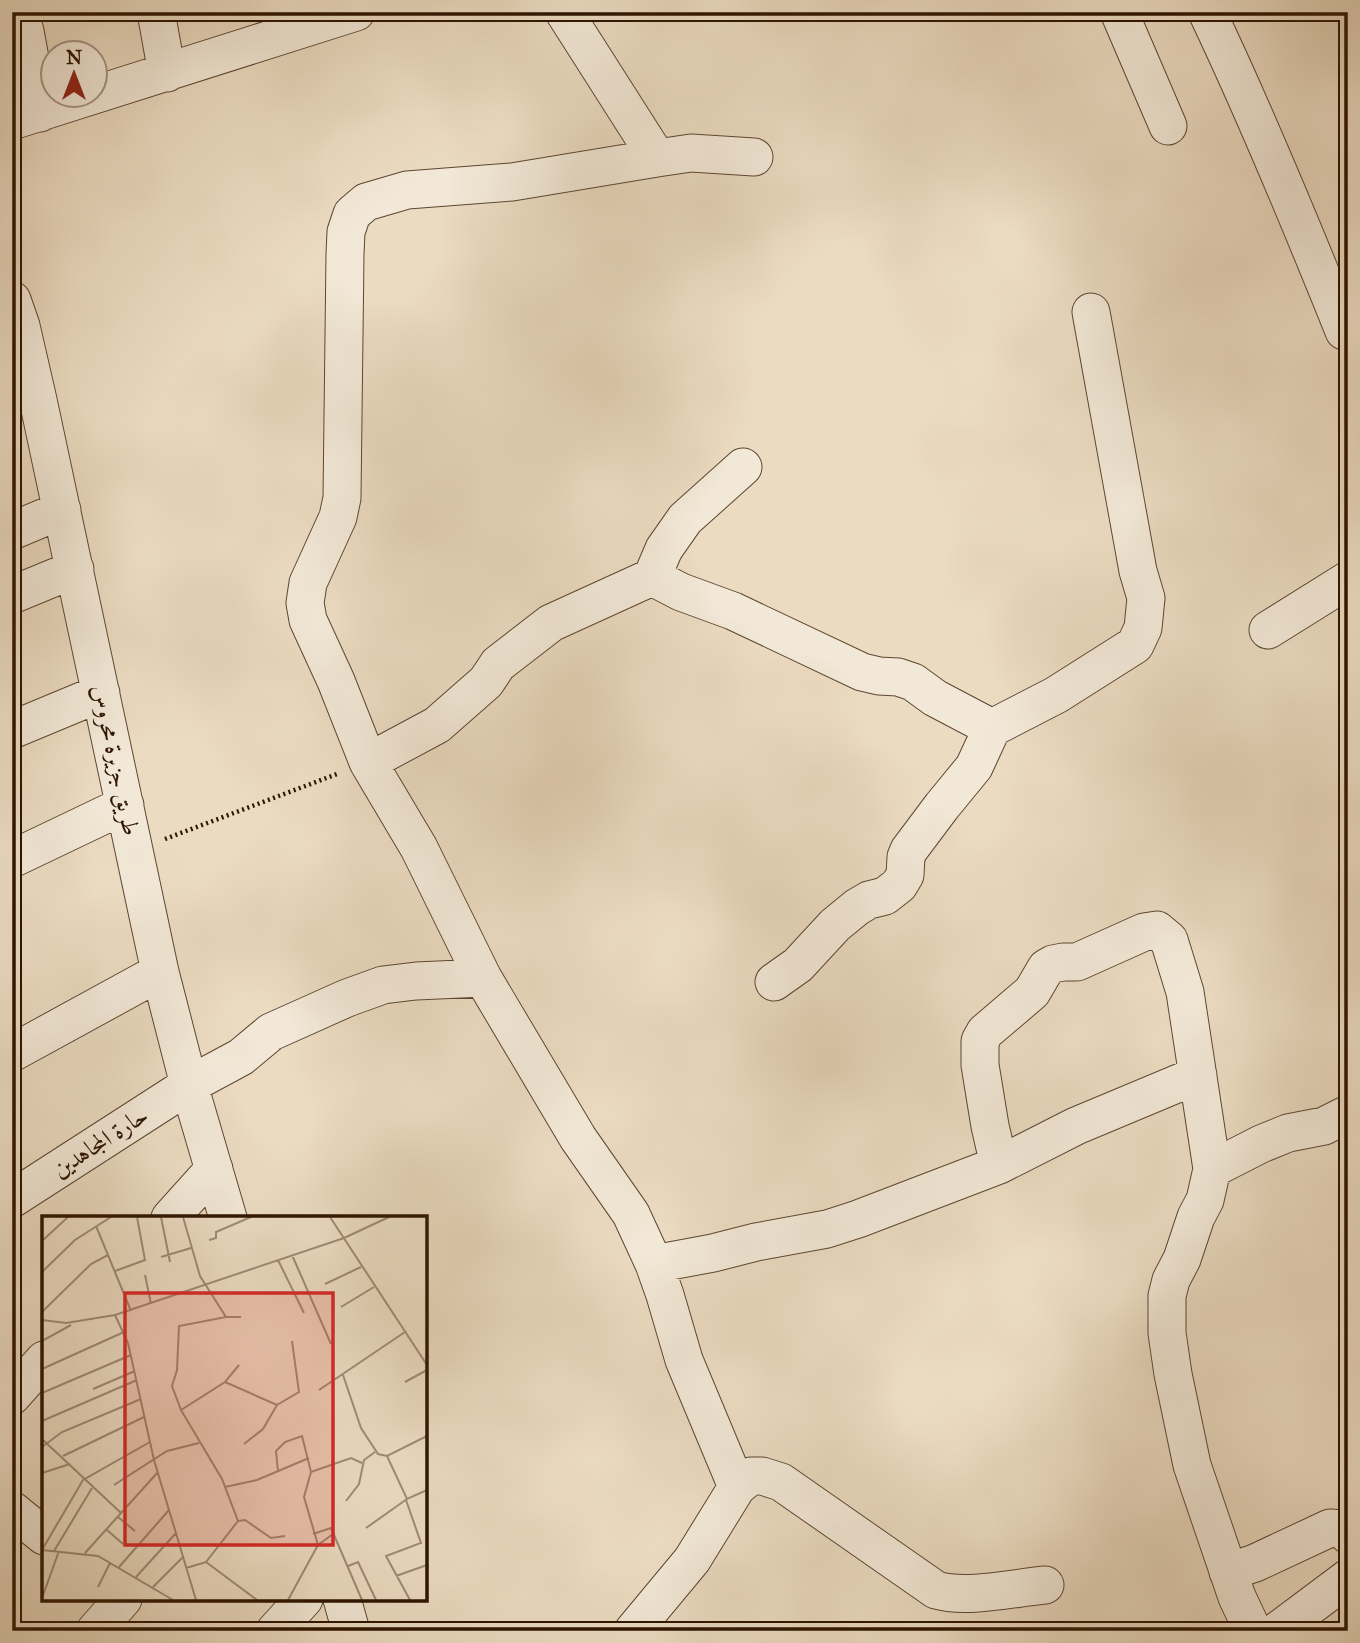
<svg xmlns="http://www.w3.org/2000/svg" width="1360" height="1643" font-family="'IM FELL Great Primer',Amiri,serif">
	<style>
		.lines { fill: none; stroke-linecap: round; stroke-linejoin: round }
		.minor-casing { stroke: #5d4631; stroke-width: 39 }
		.path { stroke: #2e1401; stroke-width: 4.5; stroke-dasharray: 2 3.5; stroke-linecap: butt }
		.minor { stroke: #f2e8d7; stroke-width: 37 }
		.labels { text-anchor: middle; stroke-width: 6; stroke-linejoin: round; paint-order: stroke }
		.street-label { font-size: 24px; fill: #2e1401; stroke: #f2e8d7 }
		.inset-road { fill: none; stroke: #9f8b74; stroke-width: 2 }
		.view { fill: #d62828; fill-opacity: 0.15; stroke: #d62828; stroke-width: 3.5 }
		.inset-edge { fill: none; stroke: #2e1401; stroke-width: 3.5 }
	</style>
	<rect width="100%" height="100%" fill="#ebdbc1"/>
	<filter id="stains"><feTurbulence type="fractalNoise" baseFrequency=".00286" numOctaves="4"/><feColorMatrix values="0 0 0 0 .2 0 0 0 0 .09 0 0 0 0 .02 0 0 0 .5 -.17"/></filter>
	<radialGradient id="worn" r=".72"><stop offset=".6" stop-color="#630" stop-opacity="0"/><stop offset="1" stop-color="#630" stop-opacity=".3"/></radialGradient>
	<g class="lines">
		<defs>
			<path id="minor" d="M18 12 25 31 40 113
				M156 12 167 73
				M564 12 657 158 691 153 754 157
				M1119 12 1168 126
				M1207 12C1257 117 1301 224 1344 331
				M12 121 356 12
				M657 158 512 182 407 190 366 202 352 214 346 232 345 254 342 498 338 517 308 583 305 603 308 620 336 681 368 762 437 725 486 682 498 664 551 623 652 577 664 549 685 519 743 467
				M12 300 21 326 38 400 160 972 189 1085 228 1218
				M12 531 62 510
				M652 577 681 592 733 611 862 672 879 676 898 677 913 682 935 698 992 728
				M12 595 75 569
				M1268 630 1348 580
				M12 730 101 693
				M368 762 419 848 483 978 578 1138 631 1214 654 1264 665 1295 684 1360 737 1487
				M12 859 125 805
				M774 982 798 965 835 925 857 907 869 900 885 896 899 885 905 875 906 857 909 850 942 806 974 767 992 728 1056 695 1135 645 1143 628 1146 598 1138 571 1091 312
				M12 1053 160 972
				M999 1165 990 1126 980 1065V1041L985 1032 1032 992 1046 968 1053 964 1063 962H1077L1144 932 1157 930 1169 940 1185 992 1212 1169 1261 1144 1288 1133 1324 1126 1348 1114
				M1212 1169 1205 1200 1196 1217 1182 1259 1171 1280 1167 1296V1333L1173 1374 1192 1465 1237 1597 1253 1631
				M12 1199 189 1085 241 1057 271 1032 347 998 383 985 416 981 483 978
				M170 1218 214 1169
				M654 1264 713 1253 756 1242 827 1229 858 1219 999 1165 1076 1126 1198 1075
				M12 1396 44 1360
				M12 1510 44 1536
				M1228 1572 1255 1563 1330 1528 1343 1529 1348 1535
				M342 1599 351 1631
				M95 1631 123 1599
				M275 1631 304 1599
				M633 1631 692 1560 737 1487 751 1476H762L781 1482 936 1590C967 1599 1013 1588 1045 1585
				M1277 1631 1348 1578"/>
		</defs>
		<use href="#minor" class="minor-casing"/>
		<path class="path" d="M165 839 337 774"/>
		<use href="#minor" class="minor"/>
	</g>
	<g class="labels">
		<g class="street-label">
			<text transform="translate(116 760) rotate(78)" y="8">طريق جزيرة محروس</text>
			<text transform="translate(100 1142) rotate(-33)" y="8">حارة المجاهدين</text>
		</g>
	</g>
	<g transform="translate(42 1216)">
		<rect width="385" height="385" fill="#ebdbc1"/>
		<path class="inset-road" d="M119 1 128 46M141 1 158 60 184 101H199M288 1 385 149M54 10 89 95M167 24 174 22V16L209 1M0 25 26 1M250 39 289 128M119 41 149 32M236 44 262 97M73 55 103 44 95 1M0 56 33 24 69 1M103 59 109 88M283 68 319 51M299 91 332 71M0 96 49 48 66 39M73 99 86 127 112 244 154 384M184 101 137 110 135 154 130 170 139 194 183 166 197 149M0 104 24 107 73 99 302 22 347 1M0 125 29 109M0 153 82 116M301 159 319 212 336 238 345 240 385 220M183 166 235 189M363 166 385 154M51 173 93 155M277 174 363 116M0 177 89 139M139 194 180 263 196 305M0 205 95 164M0 223 79 297M202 228 221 213 235 189 257 176 250 125M0 231 20 216 99 183M21 240 102 201M345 240 365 283 385 274M236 256 234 235 243 226 260 220 269 256 309 242 320 247M269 256 262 281 276 329M0 257 28 248M72 269 125 235 157 227M183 271 215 264 267 242M364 284 379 327 344 340 368 384M304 285 317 268 322 244 333 236M76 301 93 315M196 305 203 304 229 322 243 320M324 312 365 283M65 314 81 328M271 318 289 312 320 384M0 334 41 264 108 226M0 334 56 340 131 384M12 335 50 272M43 337 116 256M164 346 196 305M306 350 316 346 334 384M77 351 127 294M144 352 164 346 215 384M354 360 385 349M94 361 134 317M56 371 68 347M111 371 141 341M0 382 17 335M246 384 276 329 291 318"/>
		<path class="view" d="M83 77H291V329H83Z"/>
		<rect width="385" height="385" class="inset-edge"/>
	</g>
	<rect width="1360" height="1643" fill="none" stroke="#ebdbc1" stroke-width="42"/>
	<rect x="14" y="14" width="1332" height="1615" fill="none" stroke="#2e1401" stroke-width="3.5"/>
	<rect x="21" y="21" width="1318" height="1601" fill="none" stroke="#2e1401" stroke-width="2"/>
	<g transform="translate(74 74)"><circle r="33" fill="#f2e8d7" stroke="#a49381" stroke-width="2"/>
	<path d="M0-5L12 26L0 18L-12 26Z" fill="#8f2418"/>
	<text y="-10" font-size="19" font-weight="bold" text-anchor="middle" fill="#2e1401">N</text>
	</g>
	<rect width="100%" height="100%" filter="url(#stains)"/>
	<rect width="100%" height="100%" fill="url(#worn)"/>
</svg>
